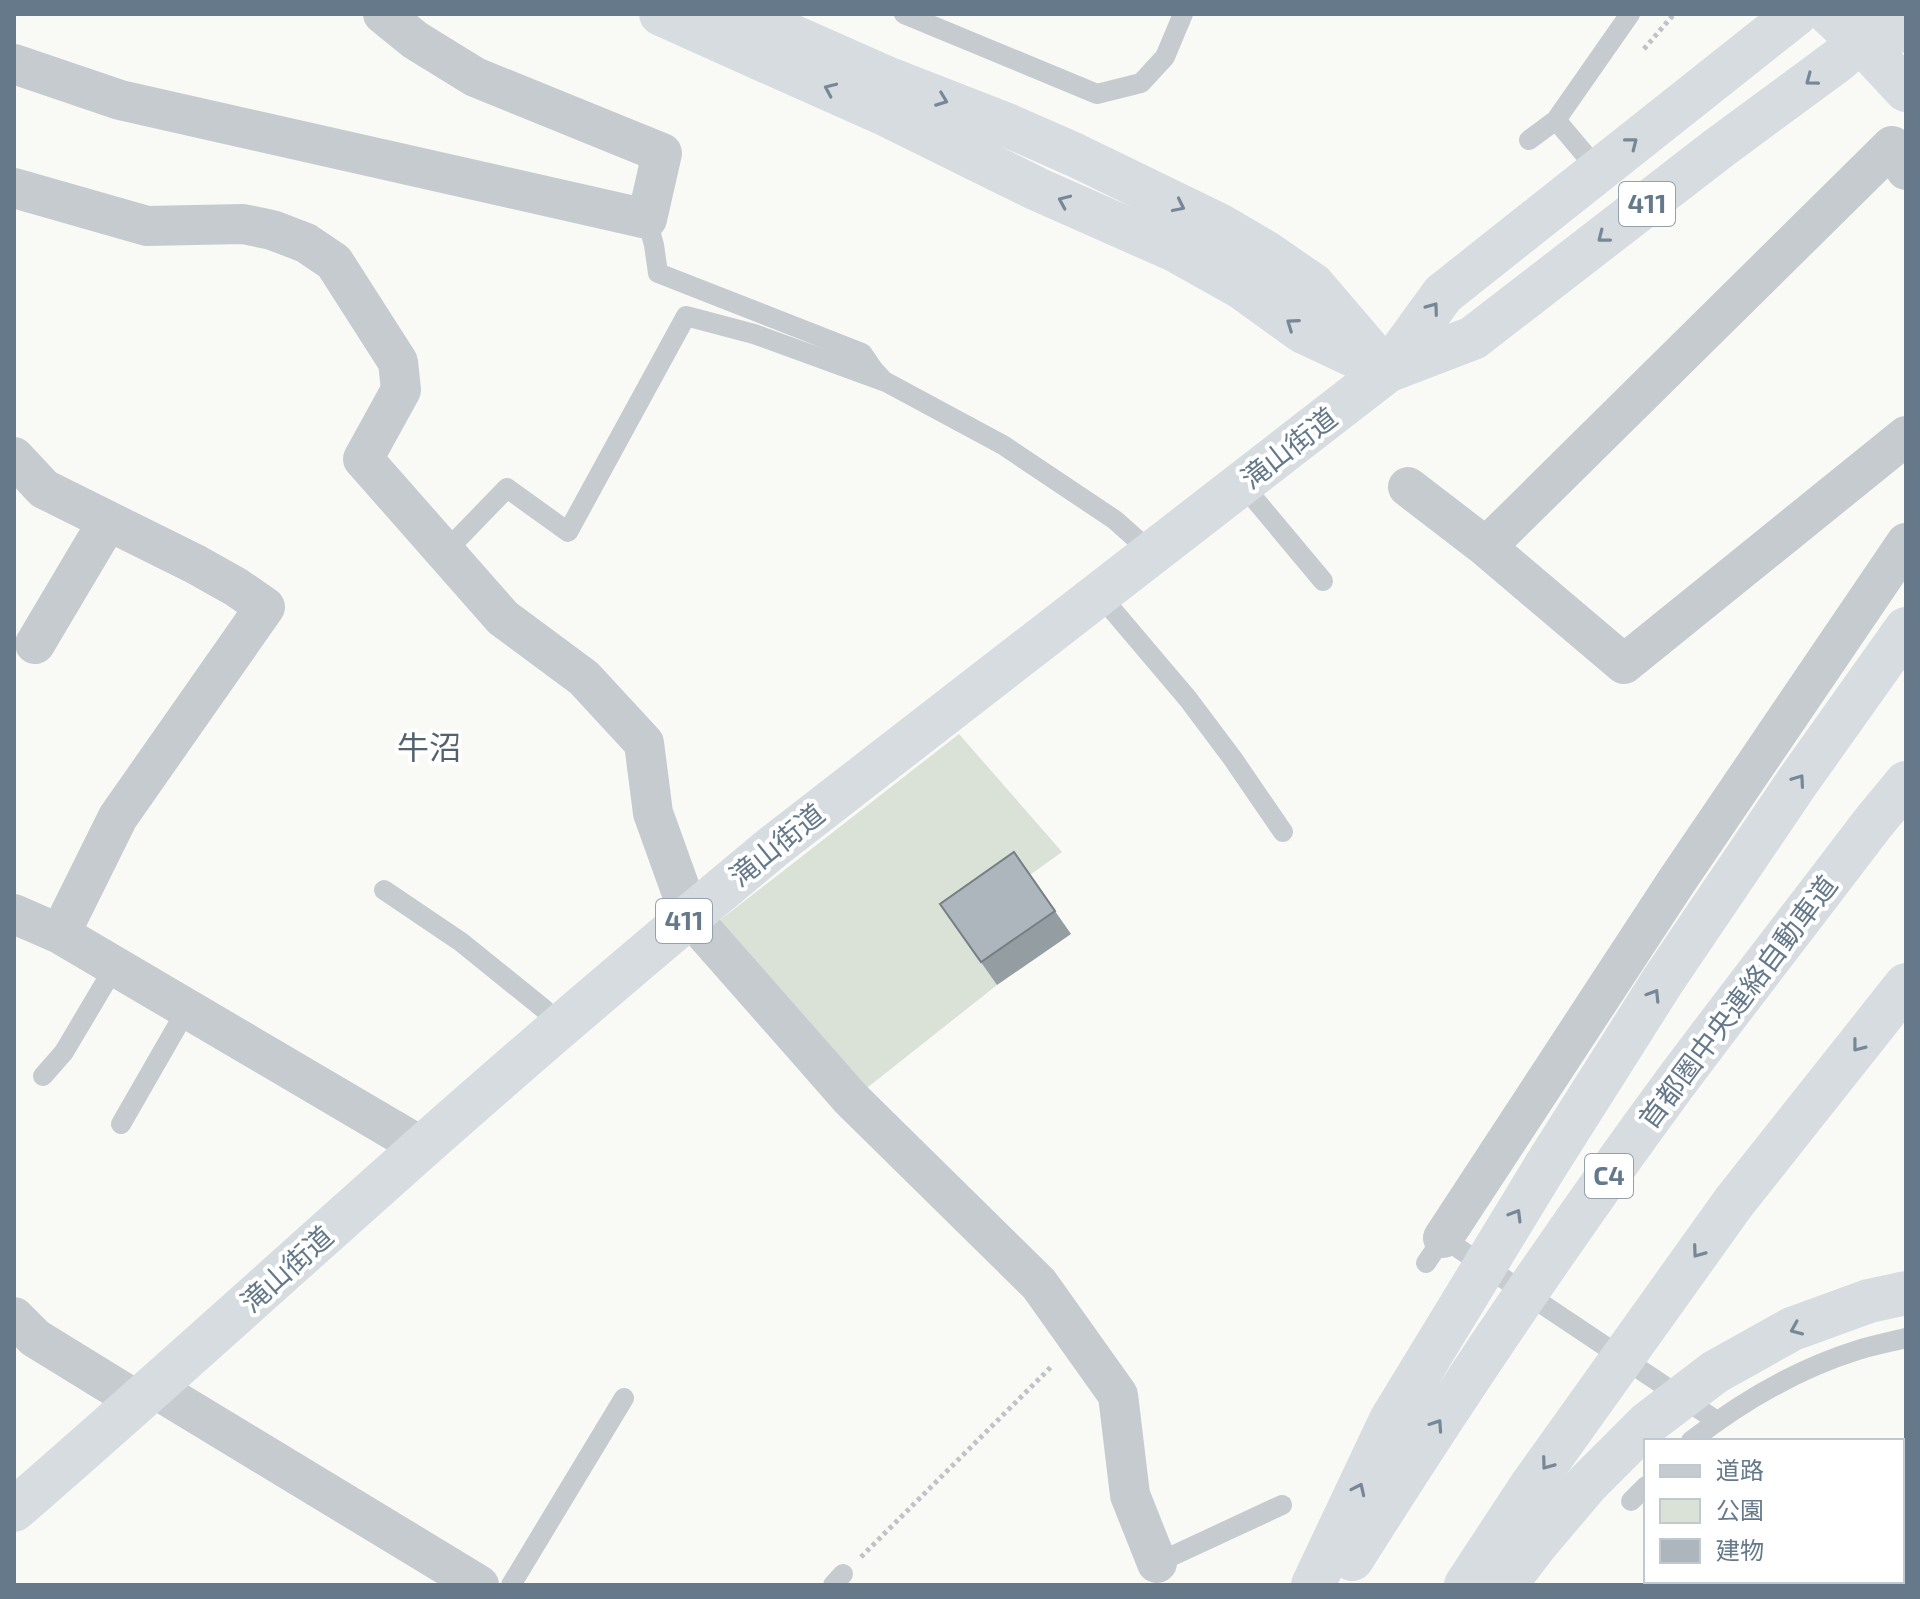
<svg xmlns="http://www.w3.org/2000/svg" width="1920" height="1599" font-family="'Exo 2','Noto Sans JP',sans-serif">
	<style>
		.green { fill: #dae1d7 }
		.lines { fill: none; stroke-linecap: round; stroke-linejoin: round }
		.path { stroke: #c0c3c5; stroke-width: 5; stroke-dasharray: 4 4; stroke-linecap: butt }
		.service { stroke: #c6cbcf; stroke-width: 20 }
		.minor { stroke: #c6cbcf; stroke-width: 40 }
		.trunk { stroke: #d6dce0; stroke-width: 44 }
		.motorway { stroke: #d6dce0; stroke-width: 44 }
		.wall { fill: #949da2 }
		.building { fill: #acb6bc; stroke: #787f84; stroke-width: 2 }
		.oneway { stroke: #768897 }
		.labels { text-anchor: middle; stroke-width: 8; stroke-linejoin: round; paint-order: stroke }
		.shield { fill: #fff; stroke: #93a1ad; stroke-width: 2 }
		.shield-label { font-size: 26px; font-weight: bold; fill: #65798a }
		.street-label { font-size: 28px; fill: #65798a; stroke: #fff }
		.quarter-label { font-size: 32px; fill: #54626e; stroke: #fff }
	</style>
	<rect width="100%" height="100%" fill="#f9f9f6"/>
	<path class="green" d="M959 734 1062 852 957 927 997 985 863 1091 715 924Z"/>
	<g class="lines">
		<path class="path" d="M1644 49 1674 14
			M861 1557 1052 1366"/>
		<path class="service" d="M904 14 1097 94 1141 83 1165 57 1183 14
			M1556 120 1630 14
			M1529 140 1556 120 1598 170
			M647 219 654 245 658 273 862 353 873 369 883 380
			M1242 484 1323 581
			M445 552 507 488 568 532 686 316 754 334 886 382 1003 445 1115 520 1152 553
			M1099 594 1188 699 1233 759 1283 832
			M384 890 461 942 544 1009 560 1028
			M43 1076 64 1052 115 966
			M121 1124 187 1009
			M1426 1263 1443 1238 1717 1421
			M1691 1441C1741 1402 1797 1369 1858 1350 1874 1345 1890 1342 1906 1338
			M1631 1501 1646 1486
			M1157 1563 1282 1505
			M511 1585 624 1398
			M833 1585 843 1574"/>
		<path class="minor" d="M14 64 120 100 647 219 662 153 475 77 415 40 383 14
			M14 188 147 226 243 224 272 230 306 243 334 262 398 362 401 390 363 459 503 618 584 678 644 743 653 813 690 916 851 1099 1039 1284 1118 1395 1130 1495 1157 1563
			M14 457 44 489 195 564 236 587 265 607 118 817 60 934
			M1408 487 1486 547 1892 146 1906 170
			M1486 547 1624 664 1906 436
			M35 644 108 521
			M14 914 60 934 422 1147
			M1443 1238 1676 882 1906 543
			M14 1317 35 1338 139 1402
			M154 1388 479 1585"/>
		<path class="trunk" d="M1387 371 1473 338 1719 148 1837 61 1889 17
			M14 1510C151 1391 285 1269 420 1149 536 1046 655 945 774 846L1387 371 1443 294 1796 14"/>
		<path class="motorway" d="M661 14 887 115 1037 189 1177 251 1241 287 1302 331 1387 371
			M742 14 889 79 1007 125 1075 155 1219 225 1265 252 1313 285 1378 361
			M1830 14 1867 48 1906 90
			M1884 14 1906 31
			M1352 1559C1454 1397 1561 1238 1675 1083 1740 996 1807 910 1873 823L1906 783
			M1313 1585 1391 1420 1545 1167 1662 982 1798 781 1906 629
			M1466 1585 1531 1486 1734 1202 1906 985
			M1505 1585 1537 1543 1587 1484 1648 1423 1715 1372 1792 1329 1869 1301 1906 1293"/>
	</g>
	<path class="wall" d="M1014 852 1071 934 997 985 940 904Z"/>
	<path class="building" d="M1014 852 1055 911 981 962 940 904Z"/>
	<defs><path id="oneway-chevron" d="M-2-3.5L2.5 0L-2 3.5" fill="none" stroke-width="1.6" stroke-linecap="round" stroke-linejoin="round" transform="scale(2)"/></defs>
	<g class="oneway">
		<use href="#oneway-chevron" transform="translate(1811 80) rotate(143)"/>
		<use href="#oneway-chevron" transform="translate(830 89) rotate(-156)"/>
		<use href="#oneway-chevron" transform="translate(942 100) rotate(21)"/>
		<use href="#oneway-chevron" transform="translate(1632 143) rotate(-38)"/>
		<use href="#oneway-chevron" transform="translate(1064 201) rotate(-156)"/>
		<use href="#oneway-chevron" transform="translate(1179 206) rotate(26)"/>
		<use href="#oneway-chevron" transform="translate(1603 237) rotate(142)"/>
		<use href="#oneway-chevron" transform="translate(1433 308) rotate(-54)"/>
		<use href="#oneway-chevron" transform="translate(1292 324) rotate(-145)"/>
		<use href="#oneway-chevron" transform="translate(1799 780) rotate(-55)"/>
		<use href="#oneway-chevron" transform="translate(1654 995) rotate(-58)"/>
		<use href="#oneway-chevron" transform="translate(1858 1046) rotate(128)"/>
		<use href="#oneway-chevron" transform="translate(1516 1215) rotate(-59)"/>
		<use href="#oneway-chevron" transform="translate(1698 1252) rotate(126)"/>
		<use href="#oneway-chevron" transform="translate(1796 1329) rotate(157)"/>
		<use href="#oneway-chevron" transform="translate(1437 1425) rotate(-56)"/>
		<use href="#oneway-chevron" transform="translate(1547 1464) rotate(126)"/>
		<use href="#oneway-chevron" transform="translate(1359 1489) rotate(-65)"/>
	</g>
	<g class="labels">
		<g class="shield">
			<rect x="1619" y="182" width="56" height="44" rx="6"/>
			<rect x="656" y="899" width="56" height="44" rx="6"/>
			<rect x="1585" y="1154" width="48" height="44" rx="6"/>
		</g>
		<g class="shield-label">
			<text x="1647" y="213">411</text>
			<text x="684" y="930">411</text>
			<text x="1609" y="1185">C4</text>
		</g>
		<g class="street-label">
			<text transform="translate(1289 448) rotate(-38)" y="10">滝山街道</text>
			<text transform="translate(777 845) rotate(-39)" y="10">滝山街道</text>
			<text transform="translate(1738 1002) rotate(-53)" y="10">首都圏中央連絡自動車道</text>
			<text transform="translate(287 1269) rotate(-42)" y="10">滝山街道</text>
		</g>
		<g class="quarter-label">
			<text x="429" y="759">牛沼</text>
		</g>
	</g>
	<rect width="1920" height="1599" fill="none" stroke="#65798a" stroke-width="32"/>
	<rect x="1644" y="1439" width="260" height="144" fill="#ffffff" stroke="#c1c9d0" stroke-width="2"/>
	<rect x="1660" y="1465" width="40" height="12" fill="#c6cbcf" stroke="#c1c9d0" stroke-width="2"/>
	<text x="1716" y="1479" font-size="24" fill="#65798a">道路</text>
	<rect x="1660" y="1499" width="40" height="24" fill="#dae1d7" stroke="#c1c9d0" stroke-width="2"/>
	<text x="1716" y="1519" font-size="24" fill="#65798a">公園</text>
	<rect x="1660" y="1539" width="40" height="24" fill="#acb6bc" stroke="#c1c9d0" stroke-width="2"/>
	<text x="1716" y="1559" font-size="24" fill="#65798a">建物</text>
</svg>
